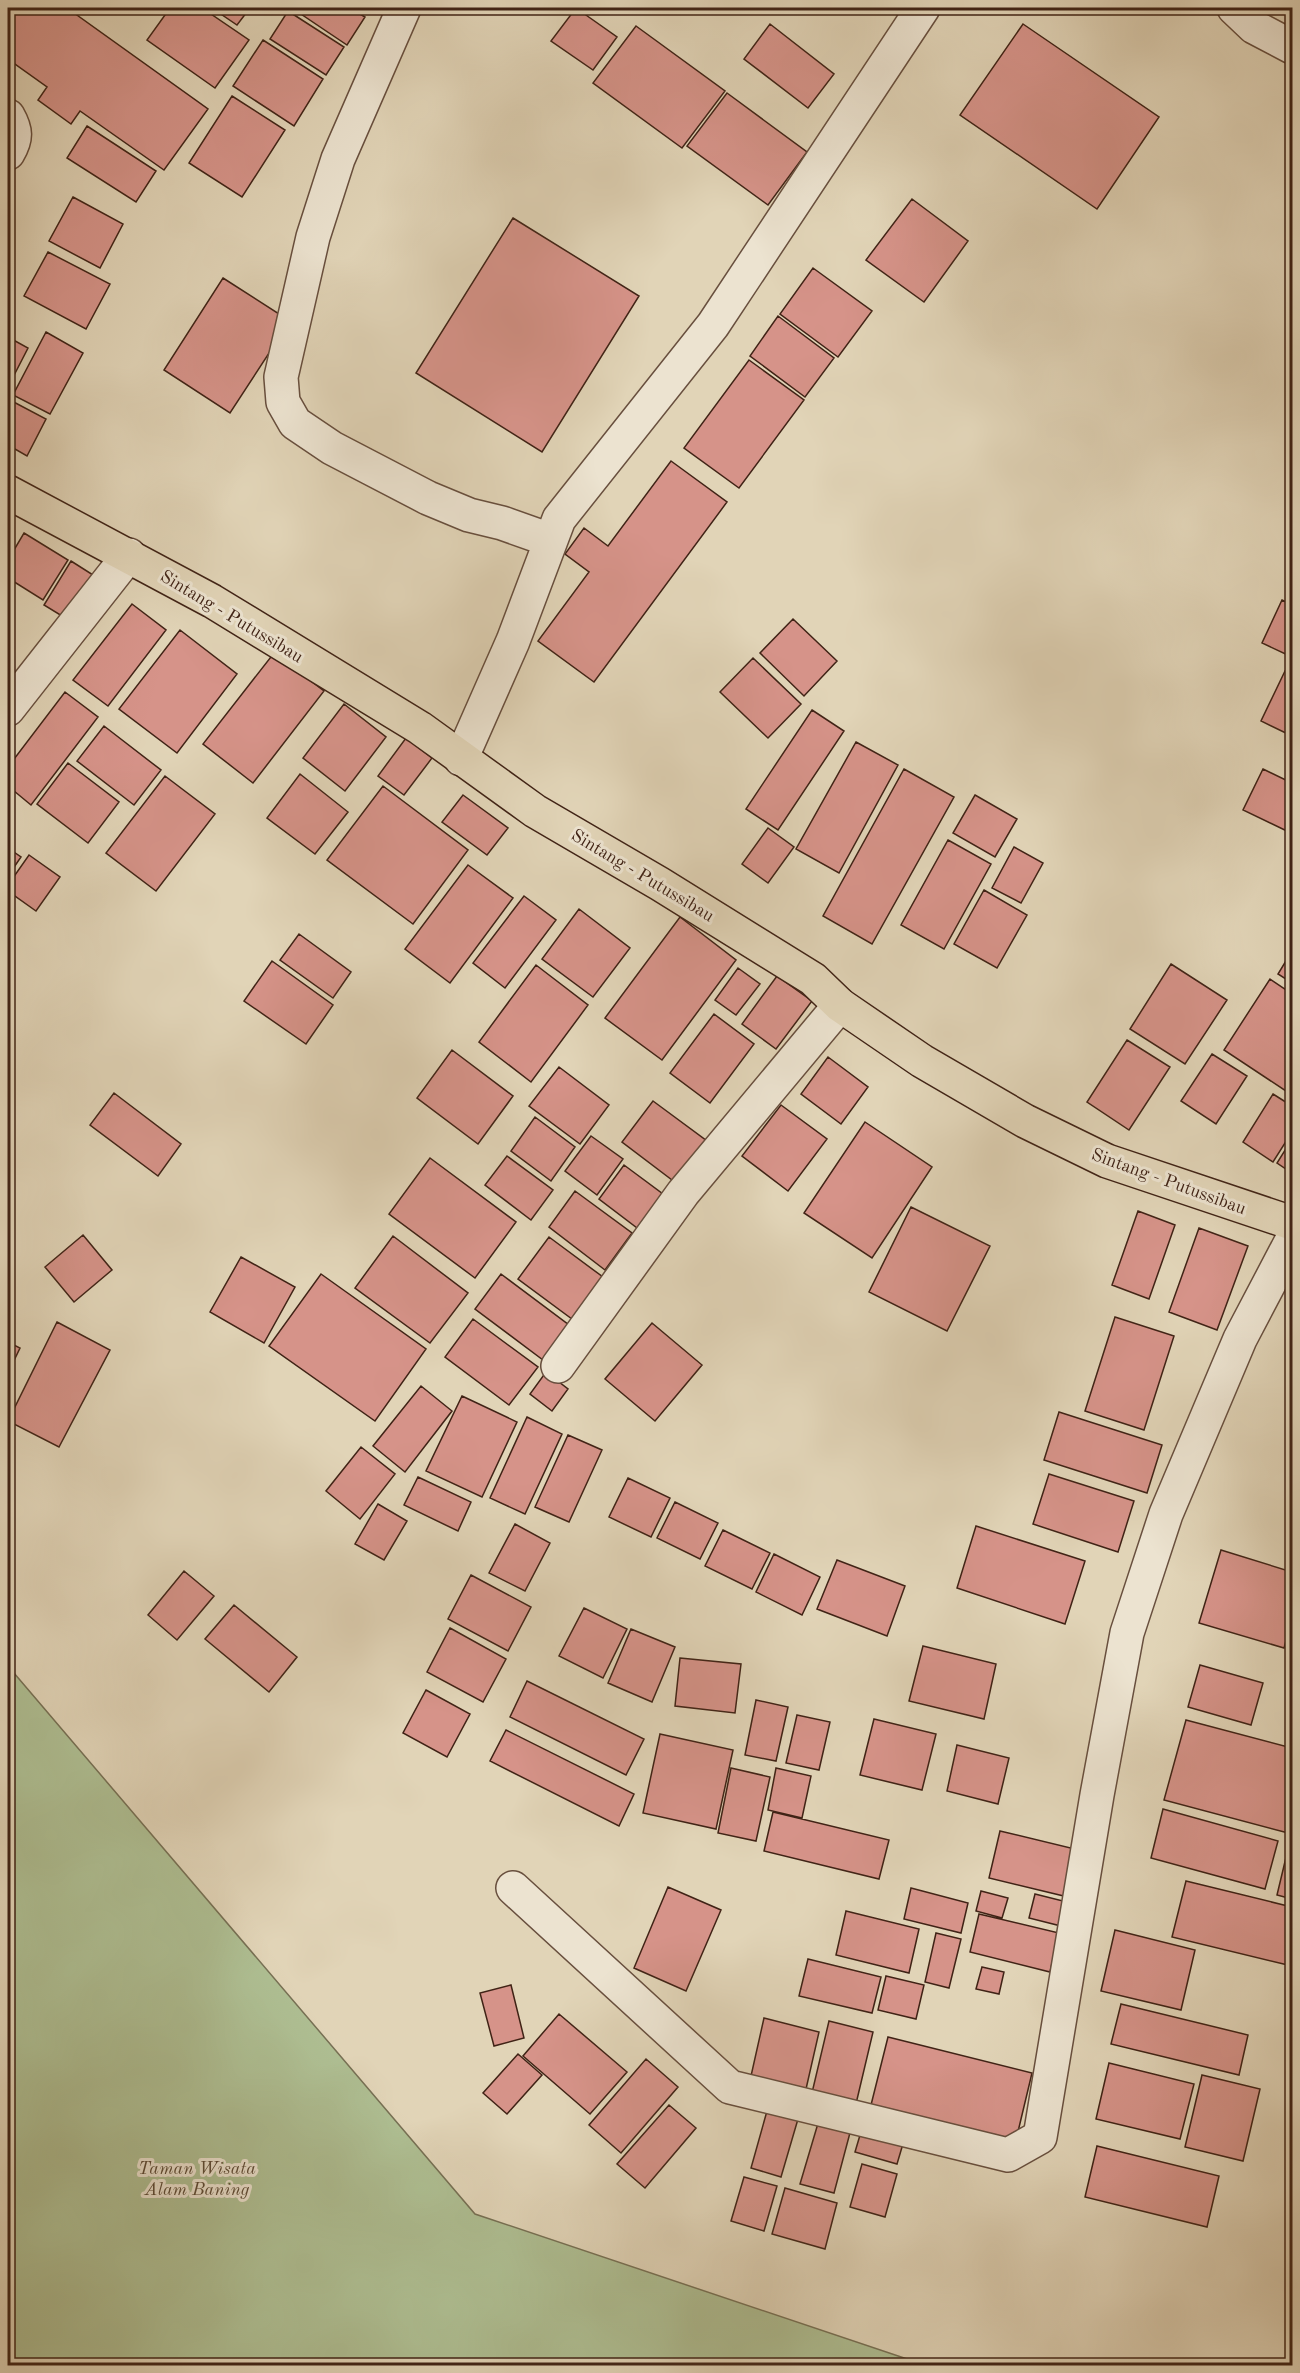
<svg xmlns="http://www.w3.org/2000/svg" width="1300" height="2373" font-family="'Old Standard TT',serif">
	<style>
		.green { fill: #aebe92; stroke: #777054; stroke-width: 1.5 }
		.building { fill: #d69389; stroke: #402316; stroke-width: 1.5 }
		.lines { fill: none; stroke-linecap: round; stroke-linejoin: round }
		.minor-casing { stroke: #684f3e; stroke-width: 36 }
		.trunk-casing { stroke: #402316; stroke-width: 36 }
		.minor { stroke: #ece3d0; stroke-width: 33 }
		.trunk { stroke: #e1d4b7; stroke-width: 33 }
		.labels { text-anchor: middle; stroke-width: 6; stroke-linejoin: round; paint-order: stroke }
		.street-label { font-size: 18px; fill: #402316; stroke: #ece3d0 }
		.park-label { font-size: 18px; font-style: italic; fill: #5c4a35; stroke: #ece3d0 }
	</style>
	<rect width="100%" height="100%" fill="#e1d4b7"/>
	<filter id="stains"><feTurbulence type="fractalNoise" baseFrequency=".00333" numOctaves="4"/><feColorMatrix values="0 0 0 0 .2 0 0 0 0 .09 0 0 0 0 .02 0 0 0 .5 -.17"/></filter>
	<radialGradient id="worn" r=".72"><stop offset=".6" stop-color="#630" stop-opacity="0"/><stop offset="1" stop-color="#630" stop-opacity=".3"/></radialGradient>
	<path class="green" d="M8 1666 475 2214 925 2365H8Z"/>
	<path class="building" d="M8 8H67L208 109 164 170 80 111 71 124 38 100 47 87 8 59Z
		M170 8H202L249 40 215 88 147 40Z
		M212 8H250L237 25Z
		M292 8H350L365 17 347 45Z
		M576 8 617 37 593 70 551 41Z
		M288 11 344 47 326 75 270 39Z
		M770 24 834 74 808 108 744 59Z
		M1023 24 1159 117 1097 209 960 115Z
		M636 26 725 91 682 148 593 83Z
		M263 40 323 79 294 126 233 86Z
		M727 93 807 152 768 205 687 146Z
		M232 96 285 130 242 197 189 163Z
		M87 126 156 171 136 202 67 158Z
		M73 197 123 224 100 268 49 241Z
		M912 199 968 241 924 302 866 260Z
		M513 218 639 296 542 452 416 373Z
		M48 252 110 284 86 329 24 296Z
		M813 268 872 311 838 357 780 314Z
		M223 278 290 321 230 413 164 370Z
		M778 316 834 358 805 397 750 356Z
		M46 332 83 353 50 414 13 395Z
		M8 337 28 348 8 387Z
		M749 360 804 400 739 488 684 448Z
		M8 399 46 419 27 456 8 445Z
		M671 461 727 502 594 682 538 641 589 572 565 554 584 528 608 546Z
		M24 533 68 560 43 600 8 578V560Z
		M71 561 101 580 75 624 44 605Z
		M8 585 14 589 8 599Z
		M1282 600 1292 605V657L1262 643Z
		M132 604 166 630 108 706 73 680Z
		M793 619 837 661 804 696 760 653Z
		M180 630 237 674 177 753 119 709Z
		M274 653 324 691 253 783 203 744Z
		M753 658 801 704 768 738 720 692Z
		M1285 671 1292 675V736L1261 721Z
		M65 692 98 717 31 805 8 786V767Z
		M344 704 386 737 345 791 303 758Z
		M812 710 844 731 778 830 746 809Z
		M104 726 161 770 134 805 77 761Z
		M406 738 432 758 404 795 378 776Z
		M856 742 898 765 839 873 796 849Z
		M68 763 119 802 88 843 37 804Z
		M904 769 954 797 872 944 823 916Z
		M1263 769 1292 783 1291 833 1243 810Z
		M300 774 348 812 315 854 267 818Z
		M165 776 215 814 156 891 106 853Z
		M383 786 468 850 413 924 327 860Z
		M463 795 508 828 487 855 442 822Z
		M975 795 1017 819 995 857 953 833Z
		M768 828 794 847 768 883 742 864Z
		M948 840 991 864 944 949 901 925Z
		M1014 847 1043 863 1021 903 992 888Z
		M8 848 21 857 8 876Z
		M29 855 60 877 36 911 8 891V885Z
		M468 865 513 898 450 983 405 949Z
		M984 890 1027 915 997 968 954 944Z
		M524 896 556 920 505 988 473 963Z
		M579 909 630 948 593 997 542 959Z
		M680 917 736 960 662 1060 605 1018Z
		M299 934 351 972 333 998 280 960Z
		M1292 951V983L1278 974Z
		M272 961 333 1005 306 1044 244 1001Z
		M1171 964 1227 1000 1185 1064 1130 1029Z
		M536 965 588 1005 531 1082 479 1042Z
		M738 968 760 984 736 1015 715 1000Z
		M777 976 812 1001 776 1049 742 1024Z
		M1270 979 1292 994V1095L1224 1050Z
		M714 1014 754 1044 710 1103 670 1073Z
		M1127 1040 1170 1067 1129 1130 1087 1102Z
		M452 1050 513 1096 478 1144 417 1098Z
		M1212 1054 1247 1076 1216 1124 1181 1101Z
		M828 1057 868 1087 841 1124 801 1094Z
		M559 1067 609 1105 580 1144 529 1106Z
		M114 1093 181 1144 158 1176 90 1125Z
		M1273 1094 1292 1106V1132L1273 1162 1243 1142Z
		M653 1101 707 1141 676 1183 622 1142Z
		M781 1105 827 1139 788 1191 742 1156Z
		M535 1117 575 1147 551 1181 511 1151Z
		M865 1122 932 1167 872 1258 804 1213Z
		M591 1136 623 1159 597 1195 565 1171Z
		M1292 1139V1173L1277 1163Z
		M507 1156 553 1190 531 1220 485 1185Z
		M430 1158 516 1222 475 1278 389 1214Z
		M624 1165 671 1200 645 1234 599 1199Z
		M575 1191 632 1233 605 1270 549 1227Z
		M911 1207 990 1246 947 1331 869 1292Z
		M1138 1211 1175 1225 1149 1299 1112 1285Z
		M1199 1228 1248 1246 1217 1330 1169 1312Z
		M83 1235 112 1270 74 1302 45 1267Z
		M393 1236 468 1293 430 1343 355 1288Z
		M549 1237 607 1280 576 1322 518 1279Z
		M241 1257 295 1287 264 1343 210 1312Z
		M321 1274 426 1349 375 1421 269 1346Z
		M501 1274 569 1325 543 1360 475 1309Z
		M1115 1317 1174 1336 1144 1430 1085 1411Z
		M473 1319 538 1367 509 1405 445 1357Z
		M57 1322 110 1350 59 1447 8 1421Z
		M652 1323 702 1365 655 1421 605 1379Z
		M8 1342 20 1348 8 1373Z
		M546 1372 568 1389 552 1411 530 1394Z
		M421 1386 452 1411 405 1472 373 1446Z
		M462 1396 517 1422 482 1497 426 1471Z
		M1059 1412 1162 1445 1147 1493 1044 1460Z
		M527 1417 562 1434 525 1514 490 1498Z
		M568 1435 602 1450 569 1522 535 1507Z
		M361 1447 395 1474 360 1519 326 1491Z
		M1049 1474 1134 1501 1118 1552 1033 1524Z
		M418 1477 471 1502 458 1531 404 1505Z
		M628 1478 670 1498 651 1537 609 1517Z
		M675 1502 718 1523 700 1559 657 1538Z
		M378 1504 407 1521 384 1560 355 1544Z
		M515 1524 550 1543 525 1591 489 1573Z
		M976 1526 1085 1561 1065 1624 957 1588Z
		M723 1530 770 1553 752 1589 705 1566Z
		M1221 1550 1292 1572V1619L1284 1648 1199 1623Z
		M774 1554 820 1577 802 1615 756 1592Z
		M837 1560 905 1586 887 1636 817 1609Z
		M184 1571 214 1596 177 1640 148 1615Z
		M471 1575 531 1607 508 1651 448 1619Z
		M234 1605 297 1657 269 1692 205 1639Z
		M584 1608 627 1629 603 1678 559 1656Z
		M450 1628 506 1659 483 1702 427 1672Z
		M631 1629 675 1647 652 1702 608 1683Z
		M923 1646 996 1664 984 1719 909 1701Z
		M680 1658 741 1664 735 1713 675 1706Z
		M1200 1665 1263 1683 1251 1725 1188 1707Z
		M527 1681 644 1739 626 1775 510 1717Z
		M426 1690 470 1714 447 1757 403 1733Z
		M756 1700 788 1707 776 1761 745 1755Z
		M797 1715 830 1722 819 1770 786 1763Z
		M874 1719 936 1734 922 1790 860 1775Z
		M1186 1720 1292 1748V1834L1164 1800Z
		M506 1730 634 1794 619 1826 490 1761Z
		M660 1734 733 1750 716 1829 643 1813Z
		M957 1745 1009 1758 998 1804 947 1791Z
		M731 1768 770 1777 756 1841 718 1833Z
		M776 1768 811 1776 802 1818 768 1810Z
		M1163 1809 1278 1841 1265 1889 1151 1858Z
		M773 1812 889 1840 879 1879 764 1851Z
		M1000 1831 1079 1850 1068 1897 989 1878Z
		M1288 1849 1292 1850V1899L1277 1895Z
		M1186 1881 1292 1907V1966L1172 1937Z
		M668 1887 721 1910 686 1991 634 1968Z
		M911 1888 968 1903 961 1933 904 1919Z
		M981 1891 1008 1898 1002 1918 976 1911Z
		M1035 1894 1067 1902 1061 1926 1029 1918Z
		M846 1911 919 1929 909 1973 836 1955Z
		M979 1914 1059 1933 1050 1972 970 1952Z
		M1115 1930 1195 1950 1181 2010 1101 1991Z
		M936 1933 961 1939 949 1988 925 1982Z
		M808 1959 881 1977 872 2013 799 1996Z
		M982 1967 1004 1972 999 1994 976 1989Z
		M886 1976 924 1985 916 2019 878 2010Z
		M511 1985 524 2038 494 2046 480 1993Z
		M1121 2004 1248 2035 1239 2075 1111 2044Z
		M559 2014 627 2072 590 2114 523 2056Z
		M764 2018 819 2032 806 2089 751 2076Z
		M829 2021 873 2032 855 2108 811 2097Z
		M888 2037 1032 2073 1016 2140 871 2105Z
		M518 2054 542 2075 507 2114 483 2093Z
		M646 2059 678 2087 621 2153 589 2125Z
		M1109 2063 1194 2084 1180 2139 1096 2119Z
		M1202 2075 1260 2089 1243 2161 1185 2147Z
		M669 2105 696 2128 645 2188 617 2164Z
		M767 2111 798 2119 781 2177 751 2168Z
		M819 2120 851 2129 834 2193 800 2184Z
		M863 2125 905 2137 897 2164 855 2152Z
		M1097 2146 1219 2176 1207 2227 1085 2197Z
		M862 2164 897 2174 885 2217 850 2207Z
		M744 2177 777 2186 764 2231 731 2221Z
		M785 2188 837 2203 825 2249 772 2234Z"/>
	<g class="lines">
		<defs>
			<path id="minor" d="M404 8 338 159 313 237 281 377 283 402 295 423 332 448 428 498 469 515 502 523 550 540
				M1234 8 1254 27 1292 47
				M8 116C16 130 17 138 8 153
				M8 709 129 555
				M461 759 513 641 559 519 713 325 923 8
				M558 1366 683 1193 840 1005
				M513 1888 730 2087 1008 2155 1040 2137 1097 1795 1127 1633 1166 1514 1240 1339 1292 1240"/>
			<path id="trunk" d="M8 492 212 601 420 728 535 811 660 884 813 979 840 1005 922 1061 1025 1121 1107 1161 1292 1223"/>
		</defs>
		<use href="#minor" class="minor-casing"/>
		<use href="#trunk" class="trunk-casing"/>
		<use href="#minor" class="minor"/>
		<use href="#trunk" class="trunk"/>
	</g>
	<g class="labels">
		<g class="street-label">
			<text transform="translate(232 616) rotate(31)" y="6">Sintang - Putussibau</text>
			<text transform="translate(643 875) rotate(31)" y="6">Sintang - Putussibau</text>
			<text transform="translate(1169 1181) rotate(20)" y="6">Sintang - Putussibau</text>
		</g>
		<g class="park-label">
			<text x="197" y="2174">Taman Wisata<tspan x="197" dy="21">Alam Baning</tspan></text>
		</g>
	</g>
	<rect width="1300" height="2373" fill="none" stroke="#e1d4b7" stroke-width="30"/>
	<rect x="9" y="9" width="1282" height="2355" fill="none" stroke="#402316" stroke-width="3"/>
	<rect x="15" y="15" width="1270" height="2343" fill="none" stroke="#402316" stroke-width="1.5"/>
	<rect width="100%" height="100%" filter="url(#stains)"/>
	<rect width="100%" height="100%" fill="url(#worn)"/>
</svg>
